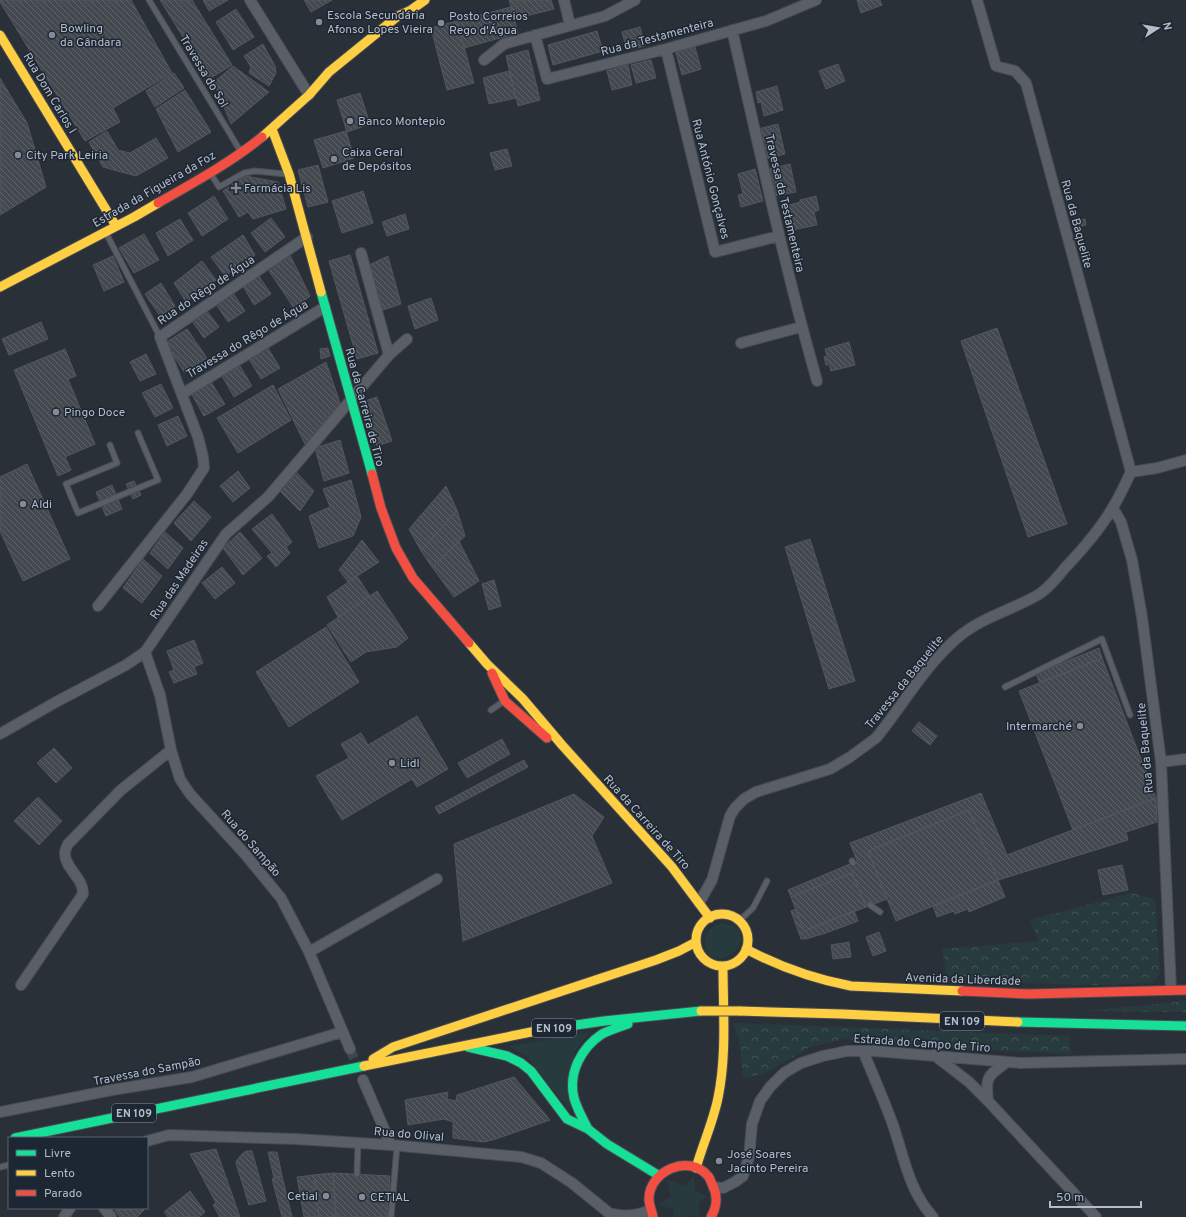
<svg xmlns="http://www.w3.org/2000/svg" width="1186" height="1217" font-family="Overpass,sans-serif">
	<style>
		.grass { fill: #273a3e }
		.forest { fill: url(#forest-crowns) }
		.building { fill: url(#building-back-hatch); stroke: #52575f }
		.lines { fill: none; stroke-linecap: round; stroke-linejoin: round }
		.street-tunnel { stroke: #3f454e; stroke-width: 10; stroke-dasharray: 10 5; stroke-linecap: butt }
		.lane-casing { stroke: #484c53; stroke-width: 7 }
		.street-casing { stroke: #484c53; stroke-width: 12 }
		.fast-casing { stroke: #484c53; stroke-width: 11 }
		.slow-casing { stroke: #484c53; stroke-width: 11 }
		.jam-casing { stroke: #484c53; stroke-width: 11 }
		.lane { stroke: #5a5e66; stroke-width: 5 }
		.street { stroke: #5a5e66; stroke-width: 10 }
		.fast { stroke: #16e098; stroke-width: 9 }
		.slow { stroke: #ffcf43; stroke-width: 9 }
		.jam { stroke: #f24e42; stroke-width: 9 }
		.slow-bridge-casing { stroke: #484c55; stroke-width: 11; stroke-linecap: butt }
		.slow-bridge { stroke: #ffcf43; stroke-width: 9 }
		.poi-dot { fill: #848b96; stroke: #1d2633; stroke-width: 1.5 }
		.labels { text-anchor: middle; stroke-width: 3; stroke-linejoin: round; paint-order: stroke }
		.shield { fill: #1d2633; stroke: #878f9c; stroke-width: 1 }
		.shield-label { font-size: 11px; font-weight: bold; fill: #b4bcc9 }
		.poi-label { font-size: 12px; fill: #b4bcc9; stroke: #1d2633; text-anchor: start }
		.street-label { font-size: 12px; fill: #b4bcc9; stroke: #1d2633 }
	</style>
	<defs>
		<pattern id="forest-crowns" width="20" height="18" patternUnits="userSpaceOnUse"><rect width="20" height="18" fill="#273a3e"/><path d="M2 6a3 3 0 1 1 6 0M12 15a3 3 0 1 1 6 0" fill="none" stroke="#445559"/></pattern>
		<pattern id="building-back-hatch" width="6" height="6" patternUnits="userSpaceOnUse"><rect width="6" height="6" fill="#444950"/><path d="M-1 5l2 2M0 0l6 6M5-1l2 2" fill="none" stroke="#5d6168"/></pattern>
	</defs>
	<rect width="100%" height="100%" fill="#2a3038"/>
	<path class="grass" d="M723 923C768 932 718 977 706 950 701 936 710 925 723 923Z
		M590 1032 575 1051 570 1111 526 1056 508 1046Z
		M694 1176 695 1191 708 1196 698 1203 700 1217 688 1215 685 1217H674L673 1209 658 1205 671 1196 667 1179 684 1186Z"/>
	<path class="forest" d="M1131 893 1155 899 1160 973 1153 983 1098 985 948 981 942 949 1039 941 1030 920Z
		M1186 1001V1012L1086 1011Z
		M733 1023 1069 1036 1071 1054 906 1046 844 1039 810 1047 766 1073 743 1078 739 1040Z"/>
	<path class="building" d="M0 0H131L172 73 113 108 120 122 85 141 0 2Z
		M160 0H192L232 65 209 79Z
		M203 0H228L209 11Z
		M304 0H332L311 12Z
		M509 0H551L554 9 514 19Z
		M857 0H880L882 5 861 13Z
		M511 7 518 33 464 48 457 21Z
		M236 9 254 37 233 50 216 22Z
		M457 21 474 83 447 90 431 28Z
		M640 27 645 46 627 50 622 32Z
		M597 31 603 51 553 65 548 45Z
		M263 44 275 66 276 73 269 86 249 73 251 67 244 56Z
		M695 47 701 69 682 75 676 53Z
		M528 50 540 100 518 106 506 56Z
		M651 60 656 78 636 83 631 65Z
		M838 64 845 81 826 89 819 71Z
		M628 65 632 85 612 90 607 71Z
		M233 66 269 92 231 124 214 82Z
		M509 71 516 98 489 104 483 78Z
		M174 73 184 88 155 107 146 91Z
		M0 78 27 123 46 187 0 215Z
		M777 86 783 110 764 116 761 102 758 103 756 92Z
		M185 90 211 132 178 152 156 109Z
		M360 93 370 124 347 132 337 100Z
		M778 124 785 154 765 159 758 129Z
		M107 131 118 150 130 153 156 138 168 158 136 176 103 167 89 142Z
		M346 131 354 158 323 168 314 140Z
		M507 149 512 166 495 170 490 153Z
		M790 164 796 192 775 196 769 169Z
		M318 165 328 202 308 207 298 170Z
		M755 169 763 201 741 207 738 195 743 194 738 174Z
		M245 176 278 182 286 209 253 219 248 212 239 217 223 191Z
		M363 191 373 223 342 233 332 201Z
		M214 196 228 219 202 236 188 213Z
		M816 196 819 210 814 212 817 225 793 230 786 206 800 202V200Z
		M405 214 409 229 387 236 382 222Z
		M271 218 285 237 265 252 251 233Z
		M180 219 193 240 168 256 156 233Z
		M1085 219 1086 225 1081 226 1080 220Z
		M144 234 159 260 134 273 119 248Z
		M243 235 255 255 225 276 211 257Z
		M290 255 310 296 294 308 269 271Z
		M350 255 378 353 357 359 329 261Z
		M113 256 124 282 104 291 93 265Z
		M388 256 401 304 383 310 369 265Z
		M202 261 216 280 186 302 174 283Z
		M259 276 271 294 254 305 243 286Z
		M161 283 175 306 160 316 145 294Z
		M233 293 245 311 228 322 216 304Z
		M431 298 438 320 415 329 408 306Z
		M207 311 219 327 204 338 192 321Z
		M41 322 48 339 9 355 2 339Z
		M997 328 1067 524 1028 537 961 341Z
		M187 329 207 358 185 373 165 343Z
		M849 342 855 365 831 371 829 364 826 365 824 357 827 356 825 349Z
		M268 348 280 368 261 379 249 359Z
		M328 348 330 356 321 359 320 349Z
		M65 349 76 376 68 379 95 444 65 457 71 470 58 476 14 370Z
		M146 354 156 374 140 381 130 362Z
		M326 362 340 403 305 444 278 389Z
		M240 366 252 386 234 397 222 376Z
		M211 382 225 404 204 416 191 393Z
		M161 384 173 408 155 417 142 393Z
		M273 385 291 420 238 453 217 418Z
		M377 397 392 441 377 446 362 402Z
		M178 416 187 436 167 446 158 425Z
		M340 440 349 473 324 481 315 448Z
		M27 464 70 559 23 581 0 531V477Z
		M238 471 250 488 233 502 220 486Z
		M296 472 314 491 300 511 280 491Z
		M351 480 361 517 353 536 319 548 309 516 330 507 323 489Z
		M134 481 141 495 133 499 126 484Z
		M112 485 122 509 106 516 96 492Z
		M446 486 457 510 421 551 409 529Z
		M194 501 211 517 191 541 174 523Z
		M457 510 465 536 432 567 421 551Z
		M272 514 292 542 286 547 290 553 276 567 267 556 272 553 252 529Z
		M165 532 183 548 168 569 150 553Z
		M240 532 262 558 243 575 223 548Z
		M810 539 855 681 829 689 785 547Z
		M362 540 379 562 348 582 339 570Z
		M459 541 479 581 454 597 432 567Z
		M143 559 162 576 142 603 123 588Z
		M222 567 235 583 215 599 202 583Z
		M357 576 370 596 338 617 327 597Z
		M494 580 501 606 489 610 482 584Z
		M377 591 408 638 397 647 366 652 351 662 327 625Z
		M326 627 359 682 289 727 256 672Z
		M194 640 203 663 194 667 197 674 174 683 169 672 174 670 167 651Z
		M1099 648 1102 658 1040 683 1036 674Z
		M1102 658 1156 798 1073 830 1019 691Z
		M417 716 448 769 417 787 412 779 342 820 316 776 349 758 341 744 361 733 368 745Z
		M919 722 937 736 930 745 912 731Z
		M502 739 510 754 467 778 458 763Z
		M54 748 72 768 56 783 37 763Z
		M524 760 528 767 439 814 435 807Z
		M981 793 1007 855 1156 798 1157 822 1126 832 1128 840 998 880 969 810 868 851 887 899 866 907 852 873 791 897 788 890 857 861 850 843Z
		M574 794 604 817 592 836 612 883 463 941 454 844Z
		M38 797 62 821 39 845 14 821Z
		M969 810 998 880 896 921 868 851Z
		M1122 865 1128 890 1103 895 1098 870Z
		M852 873 866 907 804 931 791 897Z
		M998 880 1005 897 969 912 968 909 955 914 954 911 937 917 933 906Z
		M796 909 804 931 854 911 858 921 826 933 806 939H801L791 911Z
		M879 932 886 951 873 956 866 937Z
		M849 942 851 957 833 959 831 945Z
		M514 1077 550 1120 496 1139 484 1142 453 1138V1122L444 1119 408 1125 405 1100 448 1092 447 1099 456 1101 457 1095Z
		M216 1149 240 1217H220L213 1205 216 1203 190 1154Z
		M246 1151H252L266 1201 249 1205 236 1163 237 1160 243 1153Z
		M268 1152H277L282 1176 274 1178Z
		M333 1173 390 1176 387 1217H336Z
		M333 1173 336 1217H319L314 1175Z
		M314 1175 319 1217H304L297 1177Z
		M282 1176 292 1217H282L272 1179Z
		M190 1191 205 1212 199 1217H168L164 1212Z
		M119 1208H142L144 1210 137 1217H120L115 1211Z"/>
	<g class="lines">
		<path class="street-tunnel" d="M350 1049 360 1072"/>
		<defs>
			<path id="lane" d="M149 0 241 152
				M211 174 219 187 244 173 255 171 286 174
				M106 233 160 337
				M110 445 117 463 66 484 78 513 158 480 138 433
				M1005 687 1102 639 1130 715
				M491 710 504 701
				M852 861 853 863
				M870 905 880 912
				M739 921 753 908 767 881
				M0 1167 9 1165
				M357 1174 358 1143
				M391 1217 397 1146"/>
			<path id="street" d="M250 0 309 95
				M564 0 570 25
				M977 0 996 66 1015 71 1026 83 1131 472
				M732 30C759 147 784 265 817 381
				M535 35 547 79 666 49 766 21 816 0
				M666 49 715 252 779 236
				M484 60 504 44 605 16 635 0
				M741 343 801 327
				M389 355 407 339
				M182 394 325 307
				M1113 508 1121 522 1132 560 1142 617 1161 762 1171 990
				M98 606 187 494 204 468 203 457 198 437 160 337 307 237
				M145 652 160 695 171 750 180 779 190 794 244 853 281 898 309 952 350 1049
				M0 734 56 702 126 665 145 652 226 534 268 497 389 355 361 253
				M1161 762 1186 759
				M699 903 712 880 730 816 735 808 744 799 756 792 830 769 850 757 876 738C903 705 924 667 956 639 980 618 1009 611 1036 596 1047 590 1056 579 1064 569 1082 550 1100 530 1113 507 1120 496 1125 484 1131 472L1157 468 1186 460
				M309 952 437 879
				M21 985 83 894C84 878 64 868 65 853 65 850 67 846 68 844L121 790 171 750
				M863 1051C873 1075 884 1100 893 1125 904 1157 909 1191 933 1217
				M934 1055 969 1082 988 1101 1096 1217
				M363 1080 391 1145
				M988 1101C985 1076 988 1076 1007 1062
				M0 1112 112 1090 192 1077 342 1032
				M147 1141 169 1135 296 1139 391 1145 521 1157 541 1163 572 1183 609 1213C623 1217 637 1216 650 1210
				M714 1187 723 1188 735 1182 743 1176 749 1157 752 1124 760 1101 770 1087 784 1073 801 1063 823 1056 847 1051H874L1020 1063 1186 1059
				M104 1208 111 1217
				M64 1217 70 1208"/>
			<path id="fast" d="M321 292 372 474
				M1018 1022 1186 1026
				M541 1030 604 1021 701 1011
				M468 1047 507 1056 521 1063 531 1071 567 1119 588 1129 607 1144 658 1175
				M588 1129C583 1119 577 1109 574 1098 568 1073 581 1048 602 1034 610 1030 619 1027 628 1024
				M15 1138 364 1066"/>
			<path id="slow" d="M0 35 116 226
				M272 129 289 174 321 292
				M262 137 309 95 329 72 398 16 411 10 425 0
				M0 287 134 217 158 203
				M469 643 487 664 523 699 562 745 672 867 710 918
				M696 940a26 26 0 1 1 52 0a26 26 0 1 1-52 0Z
				M746 949C780 967 814 979 851 986L962 991
				M739 1011 842 1014 1018 1022
				M373 1059 393 1047 656 960 679 951 696 942
				M364 1066 541 1030
				M696 1168C703 1144 713 1122 718 1098 727 1054 723 1010 723 966"/>
			<path id="jam" d="M158 203C193 183 230 163 262 137
				M372 474 381 508 396 548 413 578 469 643
				M492 673 505 701 547 738
				M962 991 1029 994 1186 990
				M653 1217C652 1211 649 1205 649 1199 649 1171 689 1153 708 1176 710 1178 711 1182 712 1184 718 1195 717 1207 711 1217"/>
		</defs>
		<use href="#lane" class="lane-casing"/>
		<use href="#street" class="street-casing"/>
		<use href="#fast" class="fast-casing"/>
		<use href="#slow" class="slow-casing"/>
		<use href="#jam" class="jam-casing"/>
		<use href="#lane" class="lane"/>
		<use href="#street" class="street"/>
		<use href="#fast" class="fast"/>
		<use href="#slow" class="slow"/>
		<use href="#jam" class="jam"/>
		<defs>
			<path id="slow-bridge" d="M701 1011H739"/>
		</defs>
		<use href="#slow-bridge" class="slow-bridge-casing"/>
		<use href="#slow-bridge" class="slow-bridge"/>
	</g>
	<g class="poi-dot">
		<circle cx="319" cy="22" r="4"/>
		<circle cx="441" cy="23" r="4"/>
		<circle cx="52" cy="35" r="4"/>
		<circle cx="350" cy="121" r="4"/>
		<circle cx="18" cy="155" r="4"/>
		<circle cx="334" cy="159" r="4"/>
		<path d="M234 182h4v4h4v4h-4v4h-4v-4h-4v-4h4z"/>
		<circle cx="56" cy="412" r="4"/>
		<circle cx="23" cy="504" r="4"/>
		<circle cx="1080" cy="726" r="4"/>
		<circle cx="392" cy="763" r="4"/>
		<circle cx="719" cy="1161" r="4"/>
		<circle cx="326" cy="1196" r="4"/>
		<circle cx="362" cy="1197" r="4"/>
	</g>
	<g class="labels">
		<g class="shield">
			<rect x="940" y="1012" width="44" height="18" rx="3"/>
			<rect x="532" y="1019" width="44" height="18" rx="3"/>
			<rect x="112" y="1104" width="44" height="18" rx="3"/>
		</g>
		<g class="shield-label">
			<text x="962" y="1025">EN 109</text>
			<text x="554" y="1032">EN 109</text>
			<text x="134" y="1117">EN 109</text>
		</g>
		<g class="poi-label">
			<text x="327" y="19">Escola Secundária<tspan x="327" dy="14">Afonso Lopes Vieira</tspan></text>
			<text x="449" y="20">Posto Correios<tspan x="449" dy="14">Rego d'Água</tspan></text>
			<text x="60" y="32">Bowling<tspan x="60" dy="14">da Gândara</tspan></text>
			<text x="358" y="125">Banco Montepio</text>
			<text x="342" y="156">Caixa Geral<tspan x="342" dy="14">de Depósitos</tspan></text>
			<text x="26" y="159">City Park Leiria</text>
			<text x="244" y="192">Farmácia Lis</text>
			<text x="64" y="416">Pingo Doce</text>
			<text x="31" y="508">Aldi</text>
			<text x="1072" y="730" text-anchor="end">Intermarché</text>
			<text x="400" y="767">Lidl</text>
			<text x="727" y="1158">José Soares<tspan x="727" dy="14">Jacinto Pereira</tspan></text>
			<text x="318" y="1200" text-anchor="end">Cetial</text>
			<text x="370" y="1201">CETIAL</text>
		</g>
		<g class="street-label">
			<text transform="translate(657 37) rotate(-15)" y="4">Rua da Testamenteira</text>
			<text transform="translate(204 71) rotate(59)" y="4">Travessa do Sol</text>
			<text transform="translate(50 93) rotate(59)" y="4">Rua Dom Carlos I</text>
			<text transform="translate(711 179) rotate(76)" y="4">Rua António Gonçalves</text>
			<text transform="translate(154 189) rotate(-30)" y="4">Estrada da Figueira da Foz</text>
			<text transform="translate(785 203) rotate(77)" y="4">Travessa da Testamenteira</text>
			<text transform="translate(1077 224) rotate(75)" y="4">Rua da Baquelite</text>
			<text transform="translate(206 290) rotate(-34)" y="4">Rua do Rêgo de Água</text>
			<text transform="translate(247 339) rotate(-31)" y="4">Travessa do Rêgo de Água</text>
			<text transform="translate(365 407) rotate(75)" y="4">Rua da Carreira de Tiro</text>
			<text transform="translate(179 579) rotate(-56)" y="4">Rua das Madeiras</text>
			<text transform="translate(904 682) rotate(-51)" y="4">Travessa da Baquelite</text>
			<text transform="translate(1145 748) rotate(-95)" y="4">Rua da Baquelite</text>
			<text transform="translate(647 822) rotate(48)" y="4">Rua da Carreira de Tiro</text>
			<text transform="translate(251 843) rotate(49)" y="4">Rua do Sampão</text>
			<text transform="translate(963 979) rotate(2)" y="4">Avenida da Liberdade</text>
			<text transform="translate(922 1043) rotate(4)" y="4">Estrada do Campo de Tiro</text>
			<text transform="translate(147 1071) rotate(-11)" y="4">Travessa do Sampão</text>
			<text transform="translate(409 1134) rotate(5)" y="4">Rua do Olival</text>
		</g>
	</g>
	<rect x="8" y="1137" width="140" height="72" fill="#1d2633" stroke="#59626f"/>
	<rect x="16" y="1150" width="20" height="6" fill="#16e098" stroke="#59626f"/>
	<text x="44" y="1157" font-size="12" fill="#b4bcc9">Livre</text>
	<rect x="16" y="1170" width="20" height="6" fill="#ffcf43" stroke="#59626f"/>
	<text x="44" y="1177" font-size="12" fill="#b4bcc9">Lento</text>
	<rect x="16" y="1190" width="20" height="6" fill="#f24e42" stroke="#59626f"/>
	<text x="44" y="1197" font-size="12" fill="#b4bcc9">Parado</text>
	<g transform="translate(1158 28) rotate(78)" stroke="#1d2633" stroke-width="3" paint-order="stroke">
	<path d="M0-3L7 15L0 10L-7 15Z" fill="#b4bcc9"/>
	<text y="-6" font-size="11" font-weight="bold" text-anchor="middle" fill="#b4bcc9">N</text>
	</g>
	<path d="M1050 1201v6h91v-6" fill="none" stroke="#b4bcc9" stroke-width="2"/>
	<text x="1056" y="1201" font-size="12" fill="#b4bcc9" stroke="#1d2633" stroke-width="3" paint-order="stroke">50 m</text>
</svg>
